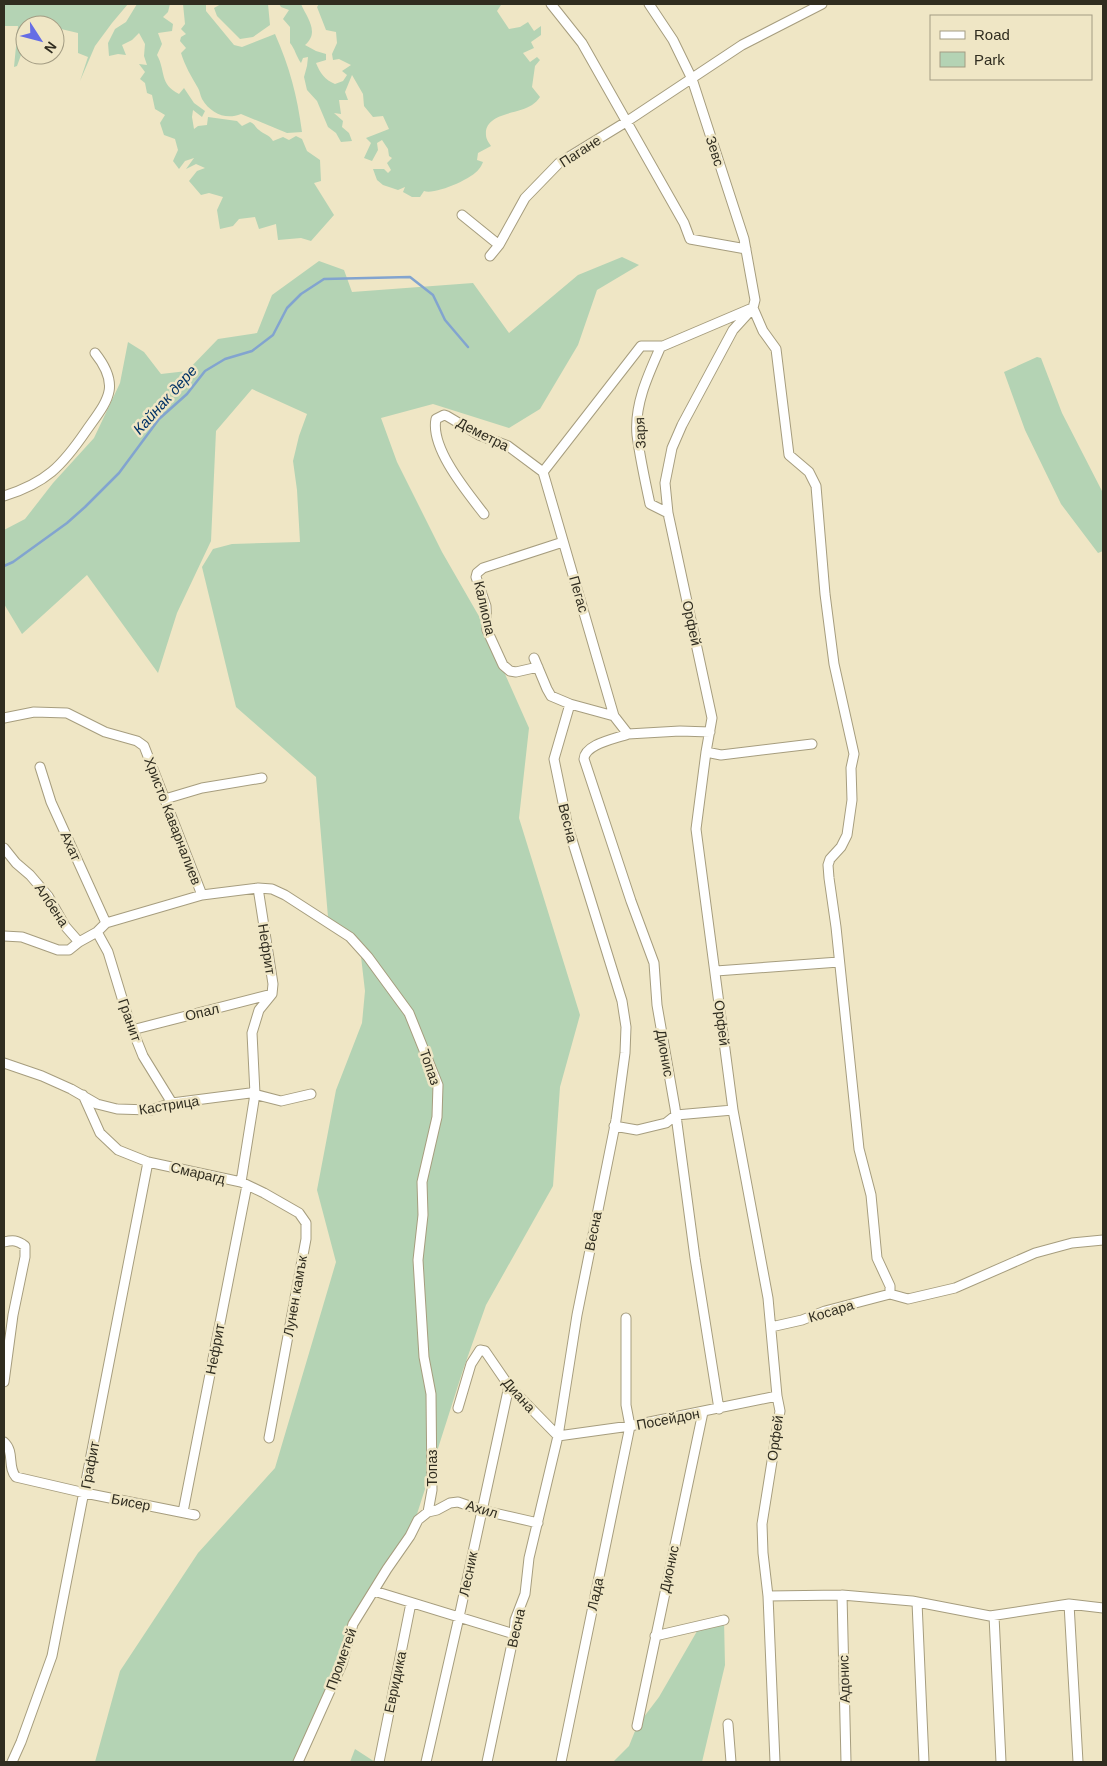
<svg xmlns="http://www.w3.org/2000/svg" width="1107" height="1766" font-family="Helvetica,sans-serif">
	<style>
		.green { fill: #b4d3b4 }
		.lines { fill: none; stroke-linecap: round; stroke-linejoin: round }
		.stream { stroke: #82a4cf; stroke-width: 2.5 }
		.minor-casing { stroke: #a69d7e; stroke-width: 11 }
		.minor { stroke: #fff; stroke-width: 9 }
		.labels { text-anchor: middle; stroke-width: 5; stroke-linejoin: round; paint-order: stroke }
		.street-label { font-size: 14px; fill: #302d20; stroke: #efe6c5 }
		.water-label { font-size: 15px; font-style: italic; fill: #003266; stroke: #efe6c5 }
	</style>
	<rect width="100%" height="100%" fill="#efe6c5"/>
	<path class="green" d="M4 4H128L112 23 95 46 80 81 88 57 78 53V33L61 29H55V25H25V44L17 66 14 67 18 26H4Z
		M137 4H170L168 12 163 17 173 24 172 31 158 33 162 44 157 55C166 71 159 84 179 94L184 88 194 103 205 111 202 117 193 110 192 117 194 129 198 126 207 125 208 117 237 121 242 126 250 122C255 124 255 127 259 130 264 135 269 134 273 141L283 137 289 140 296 136 302 139 307 151 320 160 321 181 314 183 334 215 311 241 301 238 278 240 276 224 259 229 255 217 239 219 233 226 220 229 217 210 223 197 209 193 201 195 189 181 197 171 205 168 196 164 186 169 194 158 185 161 179 169 173 161 178 150 175 139 164 135 160 123 165 115 155 109 152 95 147 93 145 83 140 79 145 72 139 64 147 65 144 56 145 44 139 33 132 40 122 45 126 55 118 54 109 56 108 43 115 29 126 22Z
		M183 4H206V11L234 45 242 47 275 34C290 68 297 95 302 132L287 133 241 114C226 120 211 114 202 99 200 95 200 91 198 88 191 76 185 66 181 53L186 48 180 41 181 37 186 34 181 29 185 24Z
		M221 4H268L270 25 253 37 240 39 217 16 214 8Z
		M279 4H301C307 18 320 32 305 45L316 51 326 54V60L316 63C320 73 325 80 335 84L343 81 347 75 342 71 351 65 339 59 333 60 332 54 337 43 336 32 326 30 317 7 319 4H499L501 5 497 11 509 29 520 27 528 22 534 31 541 26V35L531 42 534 48 523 53 530 62 537 57 540 60 535 66 532 87 540 97C538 100 535 103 532 105 519 114 484 113 486 135 486 139 489 143 491 146L478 153 477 160 483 162C482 164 481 167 479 169 472 179 435 195 424 191L420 197H412L403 192 405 187 398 190 383 185 377 180 373 169H384L388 173 391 170 387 163 392 158 389 156 388 149 382 140 377 143 378 150 372 161 364 158 371 143 366 138 389 129 383 116 373 117 364 106 363 94 352 75 345 92 348 100H339L341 114 334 113 343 121 342 127 349 133 352 141 341 142 336 133 328 127 317 101 307 90 304 77 307 66 308 57 303 58 301 63C296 56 295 49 290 43V27L283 19 289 10 281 7Z
		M622 257 639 265 597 290 578 345 540 409 509 428 433 404 381 418 397 462 442 552 480 618 529 728 519 818 580 1015 560 1087 553 1186 486 1305 463 1370 410 1536 353 1624 342 1664 298 1762H95L120 1671 198 1553 275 1468 336 1262 317 1190 336 1090 362 1023 365 991 360 948 339 930 328 917 316 777 236 707 202 567 213 549 232 544 300 542 297 490 293 461 299 436 307 414 252 389 216 431 211 541 177 613 158 673 87 575 22 634 4 604V530L25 519 53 483 94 438 120 383 128 342 144 352 161 374 187 371 218 339 257 333 272 295 319 261 344 270 352 292 473 283 509 333 578 275Z
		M1037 357 1041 358 1062 413 1103 493V551L1098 553 1061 504 1025 430 1004 372Z
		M724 1620 725 1665 702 1762H613L629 1746 637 1726 659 1697 700 1626Z
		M355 1749 375 1762H350Z"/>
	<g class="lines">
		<path class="stream" d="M4 566 13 562 67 523 85 507 119 473 159 419 187 394 205 371 225 359 252 351 273 335 287 308 301 294 324 279 410 277 433 295 445 320 468 347"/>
		<defs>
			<path id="minor" d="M551 4 582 43 684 223 690 239 746 249
				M649 4 673 40 692 79 744 239 755 300 753 308 733 330 682 425 672 448 665 483 668 513 712 718 706 752 696 829 733 1110 768 1298 777 1396 780 1411 762 1524 763 1553 768 1596 775 1762
				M462 215 499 245 525 198 559 163 626 122 742 45 822 4
				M490 256 499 245
				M753 308 763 331 776 349 789 455 809 472 816 486 825 594 834 664 854 754 851 768 852 800 847 835 841 847 830 859 828 865 829 878 836 927 859 1149 871 1195 877 1258 890 1286V1294
				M661 346C649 373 634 404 637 435 640 458 645 481 650 504L668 513
				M543 472 641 346H663L750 309
				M543 472 614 716
				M4 496C46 483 62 466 86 431 107 401 122 387 95 353
				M484 514C467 492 430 448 436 419L444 415 447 416 479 435 508 446 543 472
				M534 658 547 689 551 696 570 704 614 716 628 734 680 731 710 732
				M538 667 516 672 510 671 503 665 487 630 486 606 476 577 477 573 483 568 563 542
				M4 718 34 712 67 713 105 732 137 741 144 746 202 895
				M628 734C615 739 585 744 584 759L631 901 654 963 657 1005 675 1108 695 1258 719 1409
				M706 752 721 755 812 744
				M40 767 51 802 106 923
				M165 799 202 788 262 778
				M4 848 16 863 30 875 48 896 65 926 79 942
				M97 932 108 952 129 1021 143 1056 172 1103
				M4 936 22 937 58 950H69L79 942 97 932 106 923 202 895 258 888 272 889 285 895 350 937 368 957 409 1013 438 1085 437 1117 422 1182 423 1215 418 1260 424 1357 431 1394 432 1490 428 1512
				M716 971 839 962
				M132 1030 272 994
				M4 1063 42 1076 71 1089 97 1104 117 1109 151 1110 172 1103 250 1093 281 1101 311 1094
				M83 1095 100 1133 118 1150 148 1162 241 1182 264 1193 299 1213 306 1223V1239L269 1438
				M614 1126 637 1130 666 1123 676 1115 733 1110
				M241 1182 255 1094 252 1033 259 1010 272 994 273 984 258 888
				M771 1327 802 1320 825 1311 890 1294 908 1299 955 1288 1035 1253 1072 1243 1103 1240
				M4 1382 13 1315 25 1257V1246C17 1240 13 1240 4 1242
				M458 1408 471 1364 480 1350 485 1351 509 1386 558 1436 630 1426 777 1396
				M4 1442C15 1452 7 1467 16 1477L85 1493 195 1515
				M183 1512 247 1185
				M374 1591 514 1634
				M842 1595 846 1762
				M768 1596 842 1595 912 1601 990 1616 1069 1604 1103 1608
				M917 1602 924 1762
				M1069 1604 1078 1762
				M994 1616 1001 1762
				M655 1636 724 1620
				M728 1724 731 1762
				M637 1726 703 1412
				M12 1762 21 1742 52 1656 148 1162
				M298 1762 342 1664 353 1624 387 1569 410 1536 418 1520 428 1512 437 1510 450 1503 458 1502 481 1510 538 1523
				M379 1762 411 1603
				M426 1762 459 1617 509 1386
				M487 1762 514 1634 515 1620 525 1594 529 1558 558 1436 577 1315 616 1120 625 1053 626 1027 622 1001 568 827 554 759 570 704
				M561 1762 630 1426 626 1405V1318"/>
		</defs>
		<use href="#minor" class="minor-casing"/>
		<use href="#minor" class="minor"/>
	</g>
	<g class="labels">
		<g class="street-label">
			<text transform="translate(580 151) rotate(-33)" y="5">Пагане</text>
			<text transform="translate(715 151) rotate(72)" y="5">Зевс</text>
			<text transform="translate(640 433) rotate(-93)" y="5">Заря</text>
			<text transform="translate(483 434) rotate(27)" y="5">Деметра</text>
			<text transform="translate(579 594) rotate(74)" y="5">Пегас</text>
			<text transform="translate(485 608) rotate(77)" y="5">Калиопа</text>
			<text transform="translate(692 623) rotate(78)" y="5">Орфей</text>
			<text transform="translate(173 821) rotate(69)" y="5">Христо Каварналиев</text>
			<text transform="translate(568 823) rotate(76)" y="5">Весна</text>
			<text transform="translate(71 846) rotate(66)" y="5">Ахат</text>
			<text transform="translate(52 905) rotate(56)" y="5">Албена</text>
			<text transform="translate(267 949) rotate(81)" y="5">Нефрит</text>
			<text transform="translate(202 1012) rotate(-14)" y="5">Опал</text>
			<text transform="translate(130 1020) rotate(71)" y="5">Гранит</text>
			<text transform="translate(722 1023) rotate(83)" y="5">Орфей</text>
			<text transform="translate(665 1053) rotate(80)" y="5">Дионис</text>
			<text transform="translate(430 1067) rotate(71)" y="5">Топаз</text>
			<text transform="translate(169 1105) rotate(-9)" y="5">Кастрица</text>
			<text transform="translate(198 1173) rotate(13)" y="5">Смарагд</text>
			<text transform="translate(593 1231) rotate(-79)" y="5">Весна</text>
			<text transform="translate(295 1296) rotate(-80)" y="5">Лунен камък</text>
			<text transform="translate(831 1311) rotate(-17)" y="5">Косара</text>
			<text transform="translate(215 1349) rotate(-79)" y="5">Нефрит</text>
			<text transform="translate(519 1395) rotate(48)" y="5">Диана</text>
			<text transform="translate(668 1419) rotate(-11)" y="5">Посейдон</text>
			<text transform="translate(775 1438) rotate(-82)" y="5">Орфей</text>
			<text transform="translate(90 1465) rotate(-79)" y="5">Графит</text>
			<text transform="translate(432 1468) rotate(-90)" y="5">Топаз</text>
			<text transform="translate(131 1502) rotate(11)" y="5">Бисер</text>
			<text transform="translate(482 1509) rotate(16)" y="5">Ахил</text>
			<text transform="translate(669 1569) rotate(-78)" y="5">Дионис</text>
			<text transform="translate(468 1574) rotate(-78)" y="5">Лесник</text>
			<text transform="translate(595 1594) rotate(-78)" y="5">Лада</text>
			<text transform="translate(516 1628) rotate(-77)" y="5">Весна</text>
			<text transform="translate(341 1659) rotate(-70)" y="5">Прометей</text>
			<text transform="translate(844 1679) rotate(-92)" y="5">Адонис</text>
			<text transform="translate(395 1682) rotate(-78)" y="5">Евридика</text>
		</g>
		<g class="water-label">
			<text transform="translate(165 400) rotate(-48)" y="5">Кайнак дере</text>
		</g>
	</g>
	<rect width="1107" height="1766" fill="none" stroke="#302d20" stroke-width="10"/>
	<rect x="930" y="15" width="162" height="65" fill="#efe6c5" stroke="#a39c83"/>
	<rect x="940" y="31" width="25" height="8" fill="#ffffff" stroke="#a39c83"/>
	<text x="974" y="40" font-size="15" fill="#302d20">Road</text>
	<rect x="940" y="52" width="25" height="15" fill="#b4d3b4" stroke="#a39c83"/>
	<text x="974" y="65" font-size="15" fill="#302d20">Park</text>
	<g transform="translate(40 40) rotate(126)"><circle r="24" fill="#efe6c5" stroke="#a39c83"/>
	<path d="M0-4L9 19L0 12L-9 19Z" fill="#656de5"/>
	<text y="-8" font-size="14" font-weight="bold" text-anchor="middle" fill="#302d20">N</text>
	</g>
</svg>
